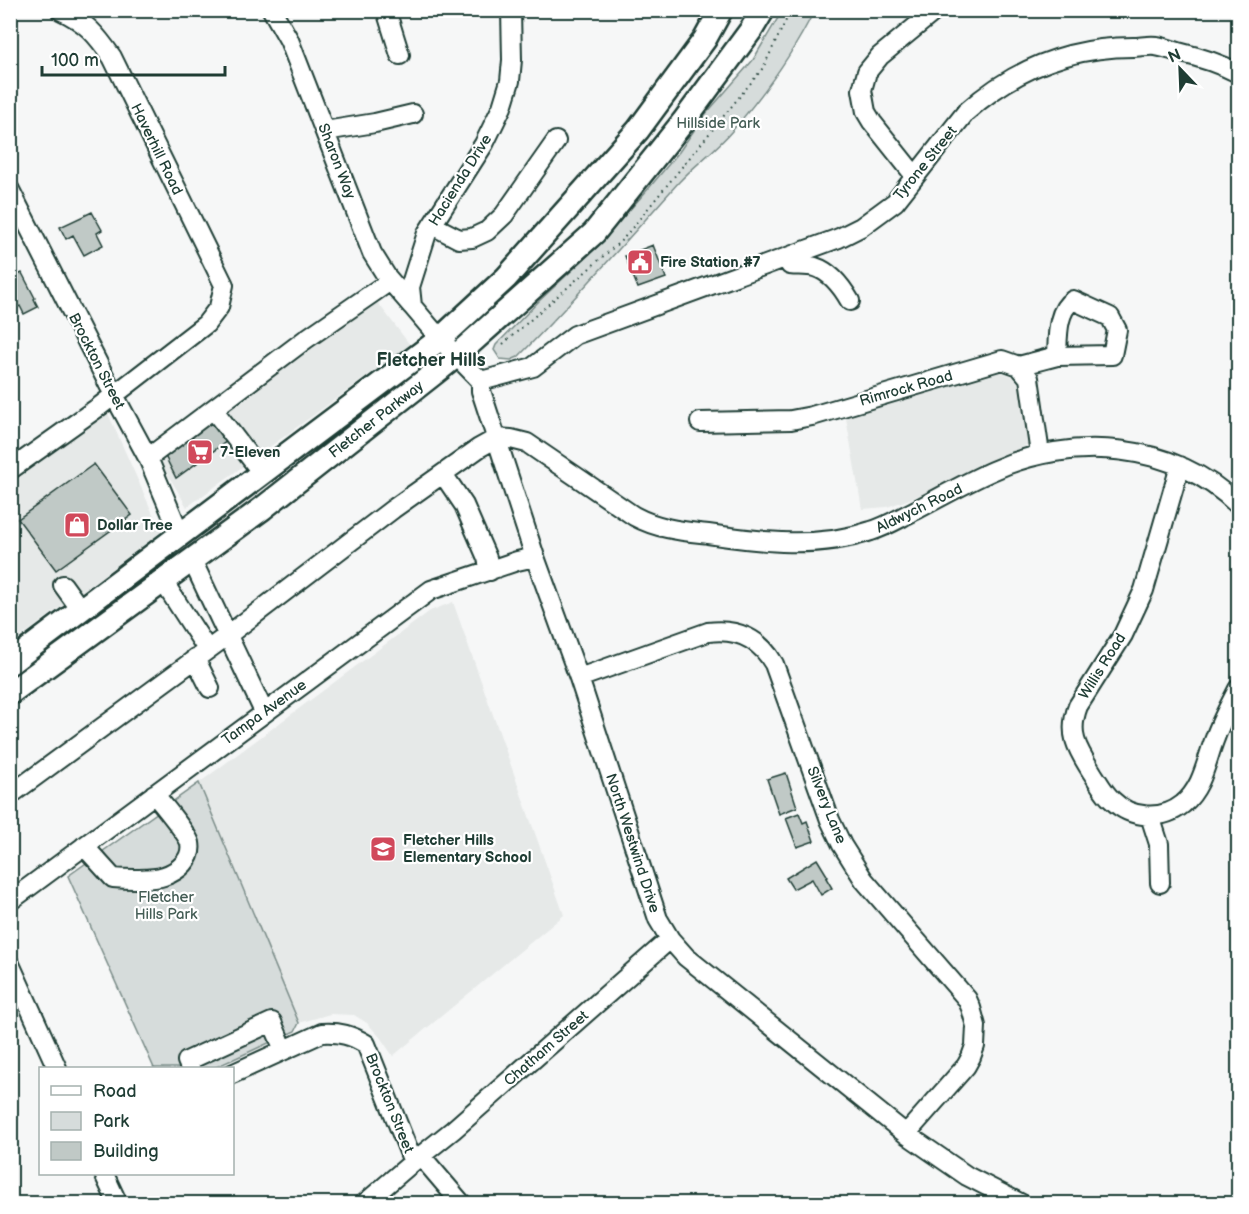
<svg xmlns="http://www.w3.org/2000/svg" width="1249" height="1214" font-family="'Balsamiq Sans',sans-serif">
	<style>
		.built { fill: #e6e9e8 }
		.green { fill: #d6dcdb; stroke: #7a8c88; stroke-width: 1.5 }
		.building { fill: #c0c9c6; stroke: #1f3d34; stroke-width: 1.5 }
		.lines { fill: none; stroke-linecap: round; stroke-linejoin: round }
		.minor-casing { stroke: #1f3d34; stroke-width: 22 }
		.major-casing { stroke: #1f3d34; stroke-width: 27 }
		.path { stroke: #1f3d34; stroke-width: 2; stroke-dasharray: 1.5 4.5; stroke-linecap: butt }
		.minor { stroke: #fff; stroke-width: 18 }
		.major { stroke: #fff; stroke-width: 22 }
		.labels { text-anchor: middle; stroke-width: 4.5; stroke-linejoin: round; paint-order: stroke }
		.park-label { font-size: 15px; fill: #445d55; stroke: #fff }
		.street-label { font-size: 15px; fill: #1f3d34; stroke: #fff }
		.poi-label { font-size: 15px; font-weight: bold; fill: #1f3d34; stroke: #fff; text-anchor: start }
		.quarter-label { font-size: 18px; font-weight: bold; fill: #1f3d34; stroke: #fff }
	</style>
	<rect width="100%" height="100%" fill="#f6f7f7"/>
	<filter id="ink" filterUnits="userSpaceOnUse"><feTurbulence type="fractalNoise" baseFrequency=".0167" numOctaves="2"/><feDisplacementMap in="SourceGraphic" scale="12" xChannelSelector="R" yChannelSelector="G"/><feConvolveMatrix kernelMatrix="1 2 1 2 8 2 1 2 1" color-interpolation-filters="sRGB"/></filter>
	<g filter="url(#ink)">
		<path class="built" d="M375 299 410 345 187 507 158 458 355 315Z
			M998 371 1014 377 1028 402 1032 431 1029 444 949 483 913 498 887 507 862 509 846 418 921 392Z
			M107 411 161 532 11 644V484Z
			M453 602 564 915 393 1056 380 1037 367 1023 354 1015 330 1014 299 1023 199 783 430 611Z"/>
		<path class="green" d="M782 11H814C793 54 763 95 732 131 716 150 696 164 679 182 626 241 574 301 518 357L511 360 500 359 494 350 496 345 539 301 596 248 649 188 679 152 704 116 753 60Z
			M199 783 299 1023 295 1031 214 1068H154L68 876Z"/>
		<path class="building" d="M92 212 102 230 97 233 103 245 84 255 73 235 66 239 60 227Z
			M653 245 666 278 638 288 625 256Z
			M22 273 35 298 34 299 38 307 24 314 20 306 17 308 13 299 15 298 11 290 15 288 10 279Z
			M211 422 227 441 176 478 165 456Z
			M94 464 132 515 56 570 18 519Z
			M786 773 797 807 779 814 767 779Z
			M799 813 803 823 807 821 814 841 797 847 786 818Z
			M817 859 828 877 826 878 832 888 821 895 812 879 793 889 786 878Z"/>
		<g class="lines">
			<defs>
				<path id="minor" d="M272 10 289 40 372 253 387 277 412 306
					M386 10 400 55
					M511 10 512 60 510 81 502 107 484 144 427 233 410 287 412 306 440 339 481 381V391L535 557 579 678 658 919 670 939 686 957 906 1134 967 1176 1022 1204
					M325 131 375 123 413 114
					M915 176 872 122 866 112 862 90 867 72 880 56 936 10
					M10 190 114 395 148 458 180 534
					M432 225 459 239 472 238 487 231 504 215 556 141
					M786 258 790 265C798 266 807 265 815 267 831 272 842 287 850 301
					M1019 366 1057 356 1112 355 1117 330 1110 317 1073 300C1056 311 1058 338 1057 356
					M481 381 533 367 575 335 839 238 861 227 895 202 966 112C1014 69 1068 47 1133 47 1140 47 1149 45 1156 46 1163 47 1171 50 1178 52 1199 57 1219 63 1238 73
					M213 409 262 473
					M700 422 791 420 812 416 1002 360 1019 366 1029 378 1040 454
					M148 458 306 339 390 281
					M1180 466 1144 590 1123 635 1078 706C1067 735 1078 750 1093 774 1099 783 1104 793 1112 800 1131 819 1162 821 1183 804 1203 787 1206 761 1215 738 1221 721 1230 705 1238 689
					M10 470 100 406 206 324 219 307 224 285 112 57C96 34 86 22 60 10
					M443 474 464 505 487 558 490 571
					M192 560 264 712
					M163 581 207 649
					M63 585 81 610
					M195 658 210 688
					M579 678 708 632C737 628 760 639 774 664L830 820 842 845 864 880 967 999 971 1008 976 1026 975 1046 971 1057 966 1066 906 1134
					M10 795 228 635 393 509 479 448 497 438 511 439 527 443 634 516C658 529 682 531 708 534 762 542 818 549 871 531 885 527 898 519 912 512 939 498 965 483 992 471 1072 434 1174 442 1238 505
					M1150 816 1159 844 1160 883
					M84 846 113 878C125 879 153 880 164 876 179 871 193 859 190 843 188 835 161 802 154 794
					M10 901 431 590 517 561 535 557
					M10 964 57 1068
					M190 1068 187 1061 272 1022 284 1050
					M232 1074 322 1033C340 1032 351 1035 366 1044L413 1162
					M421 1156 462 1204
					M104 1174 118 1204
					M364 1204 413 1162 453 1130 670 939"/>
				<path id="major" d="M10 663 424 351 440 339 506 278 638 130 705 39 721 10
					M10 693 263 508 441 368 456 356 594 233 683 122 751 30 763 10"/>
			</defs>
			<use href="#minor" class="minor-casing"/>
			<use href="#major" class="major-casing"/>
			<path class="path" d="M503 344 623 239 763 68 791 10"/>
			<use href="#minor" class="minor"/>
			<use href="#major" class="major"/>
		</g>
	</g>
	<defs>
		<symbol id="civic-square" viewBox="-11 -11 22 22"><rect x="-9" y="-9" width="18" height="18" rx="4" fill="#d1495b" stroke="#fff"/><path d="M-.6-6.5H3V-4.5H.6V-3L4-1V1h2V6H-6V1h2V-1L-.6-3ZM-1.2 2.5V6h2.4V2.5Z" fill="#fff"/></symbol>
		<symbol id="supermarket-square" viewBox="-11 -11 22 22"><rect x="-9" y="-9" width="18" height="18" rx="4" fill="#d1495b" stroke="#fff"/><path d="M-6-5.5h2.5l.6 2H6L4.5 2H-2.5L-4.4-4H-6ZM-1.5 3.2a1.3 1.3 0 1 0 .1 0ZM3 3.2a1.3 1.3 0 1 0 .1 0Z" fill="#fff"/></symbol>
		<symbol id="shop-square" viewBox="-11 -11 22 22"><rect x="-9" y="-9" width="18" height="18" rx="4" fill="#d1495b" stroke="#fff"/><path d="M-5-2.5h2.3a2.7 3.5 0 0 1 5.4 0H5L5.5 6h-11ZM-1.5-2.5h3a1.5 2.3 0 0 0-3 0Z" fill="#fff"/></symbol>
		<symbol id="school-square" viewBox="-11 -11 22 22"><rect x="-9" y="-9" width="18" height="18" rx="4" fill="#d1495b" stroke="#fff"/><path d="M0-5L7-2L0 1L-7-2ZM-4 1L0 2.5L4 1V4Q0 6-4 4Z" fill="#fff"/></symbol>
	</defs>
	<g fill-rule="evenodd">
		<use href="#civic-square" x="625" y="247" width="30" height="30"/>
		<use href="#supermarket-square" x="185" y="437" width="30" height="30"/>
		<use href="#shop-square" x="62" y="510" width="30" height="30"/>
		<use href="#school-square" x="368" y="834" width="30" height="30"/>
	</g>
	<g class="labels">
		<g class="park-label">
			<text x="718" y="128">Hillside Park</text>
			<text x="166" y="902">Fletcher<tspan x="166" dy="17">Hills Park</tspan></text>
		</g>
		<g class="street-label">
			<text transform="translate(157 149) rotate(64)" y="5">Haverhill Road</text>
			<text transform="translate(337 161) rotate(69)" y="5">Sharon Way</text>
			<text transform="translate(925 163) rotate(-51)" y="5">Tyrone Street</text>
			<text transform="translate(460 180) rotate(-58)" y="5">Hacienda Drive</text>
			<text transform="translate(97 361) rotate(63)" y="5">Brockton Street</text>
			<text transform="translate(906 388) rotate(-16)" y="5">Rimrock Road</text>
			<text transform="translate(376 419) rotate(-38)" y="5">Fletcher Parkway</text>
			<text transform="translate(919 508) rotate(-26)" y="5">Aldwych Road</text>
			<text transform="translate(1102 666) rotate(-58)" y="5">Willis Road</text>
			<text transform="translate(264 712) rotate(-36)" y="5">Tampa Avenue</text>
			<text transform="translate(827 805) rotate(68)" y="5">Silvery Lane</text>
			<text transform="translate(633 843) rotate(72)" y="5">North Westwind Drive</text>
			<text transform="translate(546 1048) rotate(-41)" y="5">Chatham Street</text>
			<text transform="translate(390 1103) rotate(68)" y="5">Brockton Street</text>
		</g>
		<g class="poi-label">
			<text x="660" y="267">Fire Station #7</text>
			<text x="220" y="457">7-Eleven</text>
			<text x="97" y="530">Dollar Tree</text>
			<text x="403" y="845">Fletcher Hills<tspan x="403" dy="17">Elementary School</tspan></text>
		</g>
		<g class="quarter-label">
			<text x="431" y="366">Fletcher Hills</text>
		</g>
	</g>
	<rect width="1249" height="1214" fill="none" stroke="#fff" stroke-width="36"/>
	<rect x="18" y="18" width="1213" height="1178" fill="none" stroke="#1f3d34" stroke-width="2" filter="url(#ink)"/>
	<rect x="39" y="1067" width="195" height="108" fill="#ffffff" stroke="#a5b1ae" stroke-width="1.5"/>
	<rect x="51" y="1086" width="30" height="9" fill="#ffffff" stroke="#a5b1ae" stroke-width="1.5"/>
	<text x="93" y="1097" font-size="18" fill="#1f3d34">Road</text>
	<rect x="51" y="1112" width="30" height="18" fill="#d6dcdb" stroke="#a5b1ae" stroke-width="1.5"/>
	<text x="93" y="1127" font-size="18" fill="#1f3d34">Park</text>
	<rect x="51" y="1142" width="30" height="18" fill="#c0c9c6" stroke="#a5b1ae" stroke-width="1.5"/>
	<text x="93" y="1157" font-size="18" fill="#1f3d34">Building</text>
	<g transform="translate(1180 69) rotate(337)" stroke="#ffffff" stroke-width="4.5" paint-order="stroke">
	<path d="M0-4.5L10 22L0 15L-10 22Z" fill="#1f3d34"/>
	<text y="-9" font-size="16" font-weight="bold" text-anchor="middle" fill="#1f3d34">N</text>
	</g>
	<path d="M42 66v9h183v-9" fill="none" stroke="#1f3d34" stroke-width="3"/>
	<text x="51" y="66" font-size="18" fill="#1f3d34" stroke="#ffffff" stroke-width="4.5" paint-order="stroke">100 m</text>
</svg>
